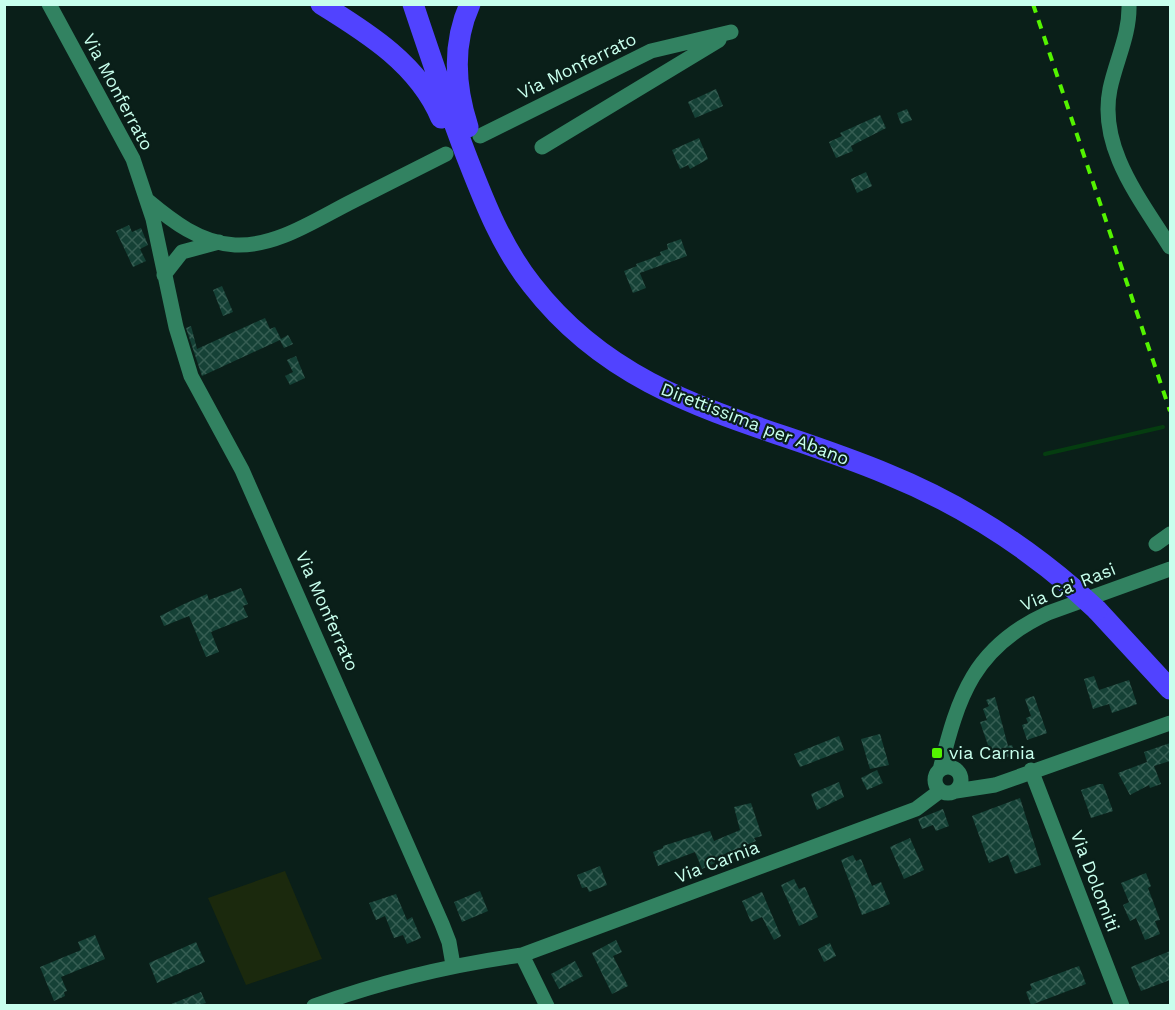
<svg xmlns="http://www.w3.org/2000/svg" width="1175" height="1010" font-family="'Work Sans',sans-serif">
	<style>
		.pitch { fill: #1b290d }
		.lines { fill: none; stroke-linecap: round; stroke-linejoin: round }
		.stream { stroke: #053d10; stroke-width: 4 }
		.building { fill: url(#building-cross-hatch) }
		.minor { stroke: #328261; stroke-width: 15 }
		.highway { stroke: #5143ff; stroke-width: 21 }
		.rail { stroke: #54f300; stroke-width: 4; stroke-dasharray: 9 8; stroke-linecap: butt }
		.highway-bridge { stroke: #5143ff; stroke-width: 21 }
		.poi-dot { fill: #54f300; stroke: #0a1f19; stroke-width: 2 }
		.labels { text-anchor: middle; stroke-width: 4.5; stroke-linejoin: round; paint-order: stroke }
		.street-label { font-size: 18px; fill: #c8ffed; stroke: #0a1f19 }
		.poi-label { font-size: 18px; fill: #c8ffed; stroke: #0a1f19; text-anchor: start }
	</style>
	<defs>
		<pattern id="building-cross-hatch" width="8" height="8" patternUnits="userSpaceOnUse" patternTransform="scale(1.5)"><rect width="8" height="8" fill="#154136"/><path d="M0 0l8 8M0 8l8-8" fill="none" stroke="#365e53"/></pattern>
	</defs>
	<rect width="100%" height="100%" fill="#0a1f19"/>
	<path class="pitch" d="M285 871 322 959 246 985 208 898Z"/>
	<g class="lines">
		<path class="stream" d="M1045 454 1163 427"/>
	</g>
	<path class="building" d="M716 89 723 106 695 118 688 102Z
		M907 109 912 120 901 124 897 113Z
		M880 115 886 128 851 146 853 151 836 158 829 142 842 136 840 133Z
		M699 138 708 159 690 169 688 165 680 169 672 150Z
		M866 172 872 186 857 193 851 179Z
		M129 225 132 232 141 228 148 245 140 249 146 261 133 267 116 231Z
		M681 239 687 256 640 273 636 264 661 255 660 252 668 249 667 244Z
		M637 266 646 288 633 293 624 271Z
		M222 286 233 312 223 316 213 290Z
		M265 318 270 329 275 327 281 339 288 335 293 344 284 348 280 340 202 376 186 328 191 326 197 349Z
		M296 356 305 378 290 385 285 376 293 372 287 360Z
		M241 588 248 604 243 606 248 617 211 632 219 652 206 657 189 616 164 626 160 616 184 604 207 594 209 600Z
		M1094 676 1099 690 1129 680 1137 704 1112 713 1109 704 1093 709 1084 679Z
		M1034 696 1047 733 1027 740 1022 725 1028 723 1026 718 1031 716 1025 699Z
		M995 697 1008 746 1012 745 1015 753 1004 759 991 754 980 722 987 720 983 709 989 706 986 700Z
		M880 734 889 765 870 769 861 739Z
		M839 736 844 750 800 767 794 754Z
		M1170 743V761L1154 766 1161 784 1150 788 1149 785 1130 795 1118 773 1147 762 1144 752Z
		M877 770 883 783 867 790 861 778Z
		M839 782 844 797 817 810 811 794Z
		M1099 784H1103L1113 811 1091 818 1081 790Z
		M1020 798 1041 865 1015 874 1008 855 989 863 972 816Z
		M751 803 762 836 754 838 756 841 713 859 715 863 702 869 695 852 658 866 653 852 663 848V846L710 831 714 841 740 830 734 807Z
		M943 809 949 826 936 831 933 825 922 829 918 819Z
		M910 838 924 870 904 879 890 847Z
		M853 855 856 861 861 859 872 886 881 882 890 904 862 915 841 860Z
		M600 866 607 885 589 892 587 887 582 888 577 875Z
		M1146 873 1151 886 1148 888 1160 920 1155 921 1160 934 1145 940 1136 918 1130 921 1123 905 1129 902 1121 883Z
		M794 879 799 889 805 887 818 917 799 926 781 885Z
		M480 891 488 911 462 922 454 902Z
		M762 892 781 936 774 940 762 917 751 922 742 901Z
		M396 894 407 920 412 917 421 938 407 944 403 935 394 938 385 916 376 920 369 903Z
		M95 935 105 959 61 977 67 991 64 992 65 996 54 1001 40 967 81 950 78 942Z
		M616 940 622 952 613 956 628 986 612 994 592 953Z
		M196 942 205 962 157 983 149 963Z
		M830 943 836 956 824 962 818 949Z
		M1170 951V980L1141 991 1131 967Z
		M575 961 583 976 559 989 551 974Z
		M1079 966 1086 984 1031 1005 1026 992 1032 989 1030 984Z
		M201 992 206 1003 199 1005H169Z"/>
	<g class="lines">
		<path class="minor" d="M49 4 133 159 153 219 176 327 191 376 242 470 442 924 449 942 453 965
			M1129 4C1130 35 1116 60 1110 89 1098 148 1141 200 1170 247
			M480 136 651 51 731 32
			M542 147 719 40
			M147 200C172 221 200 243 235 245 275 247 314 221 349 203 381 187 414 170 446 154
			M164 275 182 252 219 242
			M1156 544 1170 534
			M935 780a13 13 0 1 1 26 0a13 13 0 1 1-26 0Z
			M940 770C958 696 974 647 1048 613L1170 569
			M1031 770 1122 1006
			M956 791 995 785 1170 723
			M522 955 547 1006
			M314 1006C383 981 450 965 522 955L916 809 940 791"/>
		<path class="highway" d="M321 4C368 33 419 65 441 118
			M413 4C430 55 447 105 466 155 484 201 501 246 532 285 625 405 756 419 887 474 956 502 1018 541 1074 589
			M468 127C455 87 452 44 470 4
			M1097 610 1170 689"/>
		<path class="rail" d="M1033 4 1170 411"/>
		<path class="highway-bridge" d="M1074 589 1097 610"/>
	</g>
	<rect class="poi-dot" x="931" y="747" width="12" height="12" rx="3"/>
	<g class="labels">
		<g class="street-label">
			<text transform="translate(577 66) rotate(-26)" y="6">Via Monferrato</text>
			<text transform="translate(118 92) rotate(62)" y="6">Via Monferrato</text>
			<text transform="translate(755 424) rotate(21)" y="6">Direttissima per Abano</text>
			<text transform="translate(1068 587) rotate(-22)" y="6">Via Ca' Rasi</text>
			<text transform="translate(327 611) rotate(66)" y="6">Via Monferrato</text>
			<text transform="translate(717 862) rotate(-21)" y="6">Via Carnia</text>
			<text transform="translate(1095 881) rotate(69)" y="6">Via Dolomiti</text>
		</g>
		<g class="poi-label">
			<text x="949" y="759">via Carnia</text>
		</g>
	</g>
	<rect width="1175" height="1010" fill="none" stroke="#c8ffed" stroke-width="12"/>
</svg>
